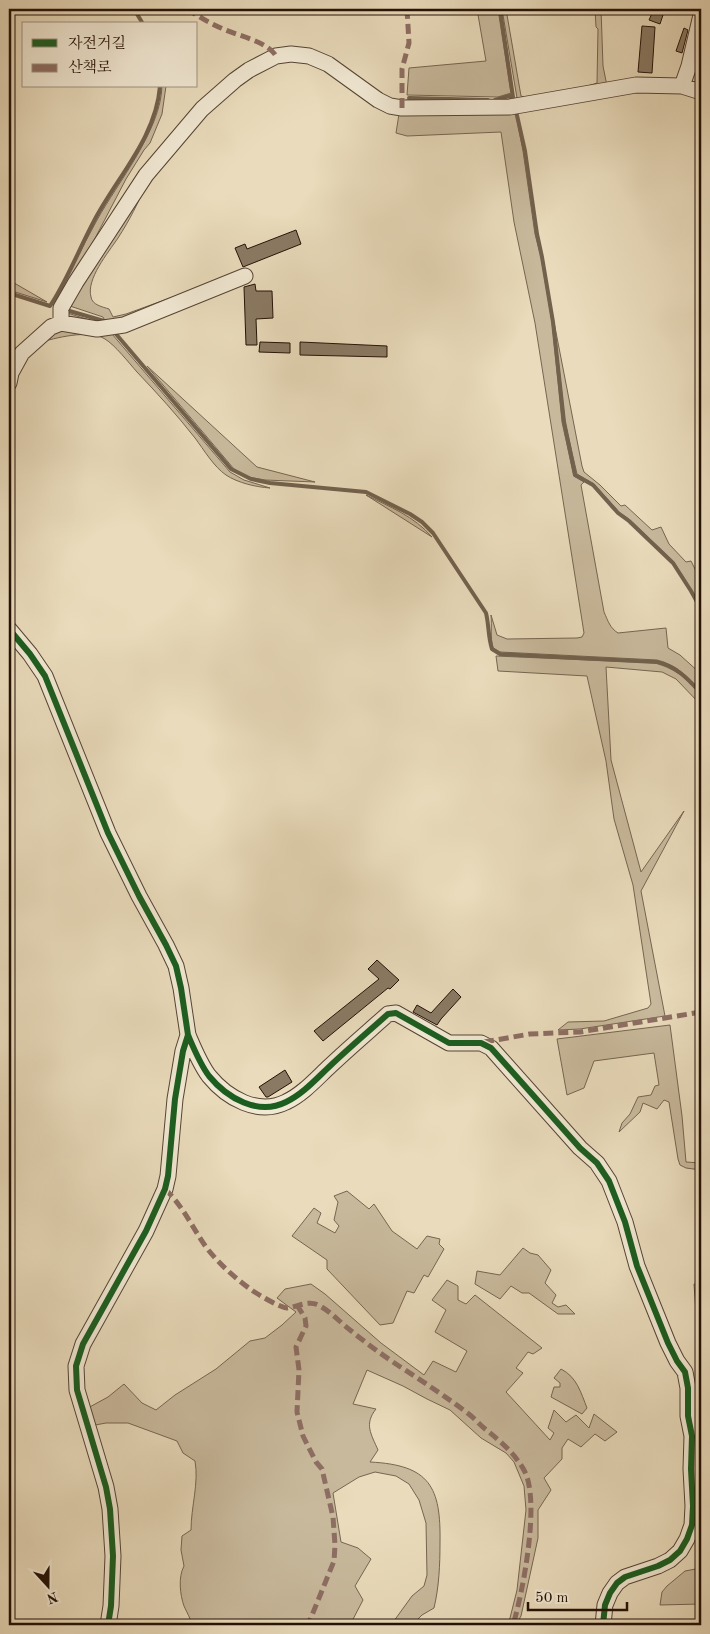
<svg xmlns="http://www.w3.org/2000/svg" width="710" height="1634" font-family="'Old Standard TT','Noto Serif KR',serif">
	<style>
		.green { fill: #c8b99c; stroke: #766551 }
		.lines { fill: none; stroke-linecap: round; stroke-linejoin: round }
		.stream { stroke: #72614d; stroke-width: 4 }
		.building { fill: #8a7a64; stroke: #241106 }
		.minor-casing { stroke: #543; stroke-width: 17 }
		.minor { stroke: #f1e8d3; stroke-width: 15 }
		.quiet { stroke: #8d6e63; stroke-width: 5; stroke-dasharray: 10 5; stroke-linecap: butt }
		.cycleway-casing { stroke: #f1e8d3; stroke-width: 9 }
		.cycleway { stroke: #1b5e20; stroke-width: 6 }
	</style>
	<rect width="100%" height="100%" fill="#e9dbbb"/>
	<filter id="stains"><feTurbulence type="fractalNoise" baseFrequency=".004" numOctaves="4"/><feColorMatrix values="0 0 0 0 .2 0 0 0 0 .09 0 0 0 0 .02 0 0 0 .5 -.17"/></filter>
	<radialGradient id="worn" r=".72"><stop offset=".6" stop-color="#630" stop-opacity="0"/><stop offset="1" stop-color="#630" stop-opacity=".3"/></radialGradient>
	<path class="green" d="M477 9H498L511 93 498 97 407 95 409 68 486 61Z
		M502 9H506L521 96 527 98 569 92 597 83 598 29 596 27 595 9H601L603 66 607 86 555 98 508 105 406 106V100L499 103 509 99 517 98Z
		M162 86H166L162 114 150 143 144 150 126 179 91 246 56 306H53C69 278 81 248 97 220 118 182 161 130 162 86Z
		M515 110 523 151 535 234 541 257 552 322 562 422 574 476 584 482 581 485 604 612C608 621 610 628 618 633L666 628 668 648 680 655 701 674V691C687 676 677 665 657 660L500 652 493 648C490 637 492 627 491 615L497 635 507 639 577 638 582 637 584 633 535 323 514 222 501 132 407 136 396 133 399 114Z
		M146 183C139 202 129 221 118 238 108 253 86 279 91 297 92 305 103 307 109 309L113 317 126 314 170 298 172 302 109 325 64 318V312L93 321H105L103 317 67 305Z
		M9 280 47 302 9 290Z
		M554 322 582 466 584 472 600 485 621 506 625 505 652 530 661 527 669 544 686 562 691 561 701 581V606L674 562 629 519 619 512 594 484 577 474 565 422Z
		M69 330 112 334 230 472 244 480 270 488C256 487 238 483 226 475 214 467 204 450 195 438 177 415 157 393 137 372 129 363 115 345 105 339 89 329 55 338 38 343L58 331Z
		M147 366 257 467 315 482 265 480 248 477 234 469Z
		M366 495C390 507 414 516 432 537Z
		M496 656 657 663C677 668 687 680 701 695V705L676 679 662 672 606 667 611 760 641 872 684 811 641 891 665 1016 580 1029 558 1030 568 1022 604 1021 648 1008 651 1004 633 885 614 819 606 761 587 676 498 671Z
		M670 1025 682 1116 686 1162 701 1163V1170L686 1168 680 1165 678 1159 669 1102 664 1100 657 1109 643 1103 640 1112 619 1132 622 1123 630 1114 638 1097 651 1095 655 1086 659 1085 654 1053 594 1061 584 1088 567 1095 557 1039Z
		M347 1191 369 1209 374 1204 392 1231 417 1249 427 1236 440 1239 439 1244 444 1249 428 1277 424 1275 414 1293 407 1291 393 1323 380 1325 327 1269V1260L292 1236 314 1208 321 1213 317 1223 335 1233 339 1226 334 1220 338 1202 334 1196Z
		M523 1248 530 1253 538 1255 551 1270 545 1283 556 1295 552 1303 558 1307 566 1305 575 1314H558L529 1293H522L511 1286 500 1299 475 1284 477 1271 500 1275Z
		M447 1280 458 1286V1300L466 1304 475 1295 542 1348 533 1354 528 1352 516 1368 523 1373 506 1392 550 1440 554 1433 548 1428 554 1410 566 1422 576 1415 589 1428 594 1414 617 1432 605 1441 595 1434 581 1447 568 1439 562 1448V1459L544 1478 551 1490 538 1510V1538L521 1616 516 1625H507L510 1618 517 1590 526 1510 524 1486 514 1462 506 1453 481 1438 450 1410 427 1399 403 1386 367 1370 353 1404 376 1409C364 1424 371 1434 378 1450L370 1462C430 1465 441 1487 440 1543 440 1565 439 1587 434 1608L422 1615 412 1625H391L412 1596 424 1586 427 1575 426 1523 419 1500 409 1484 396 1476 375 1472 359 1477 333 1493 341 1542 358 1548 371 1559 355 1586 363 1600 350 1625H192C191 1619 187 1613 184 1606 180 1595 178 1577 184 1566L181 1550 182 1536 191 1530C191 1507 199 1483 195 1461L183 1453 177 1441 128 1423H106L90 1426 86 1409 108 1397 124 1384 142 1403 156 1410 175 1395 216 1369 250 1341 265 1338 282 1325 296 1312 277 1298 285 1289 311 1284 325 1294 381 1343 424 1375 433 1361 456 1372 467 1351 435 1332 446 1310 432 1300Z
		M694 1284H701V1327L696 1311Z
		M561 1369C577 1377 581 1393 587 1408L582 1414 551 1397 554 1387H560V1383L554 1378Z
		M701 1568V1604L660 1605 662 1592 667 1586 685 1571Z"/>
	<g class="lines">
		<path class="stream" d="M134 9 143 24
			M409 98 488 100
			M495 100 509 96 513 97 500 9
			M516 111 525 151 537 234 542 257 553 322 564 422 575 475 593 485 618 513 629 521 673 563 691 591 701 609
			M9 293 50 306 55 298C70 273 81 245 95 219 118 176 156 137 160 86
			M66 310 104 321
			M116 334 231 469 251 479 270 483 366 492 410 514 422 522 433 533 486 613C489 625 488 637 492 649L500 654 657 662C677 667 687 678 701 693"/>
	</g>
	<path class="building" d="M654 9H665L660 24 649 20Z
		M642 26 655 27 652 73 638 72Z
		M684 28 688 30 682 53 676 51Z
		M296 230 301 244 243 267 235 248 245 244 247 249Z
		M255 284 256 291H272L273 318 256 319 257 345H246L244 287Z
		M260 342 290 343V353L259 352Z
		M300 342 387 346V357L300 355Z
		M377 960 399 980 390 989 388 988 323 1041 314 1031 379 979 368 969Z
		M453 989 461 997 441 1019 437 1025 413 1012 417 1005 431 1013Z
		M285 1070 292 1082 268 1097H266L259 1087Z"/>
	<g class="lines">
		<defs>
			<path id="minor" d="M682 86 689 66 701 15
				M61 323V308L76 282 146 175 202 109 235 80 249 70 276 56 291 54 309 56 328 64 378 100 390 106 402 108 510 107 636 85 682 86 701 92
				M9 383 11 373 22 353 51 327 61 323 97 329 124 325 245 276
				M9 629 30 654 45 676 108 833 139 896 166 945 176 966 181 988 188 1035 183 1051 175 1099 168 1176 165 1189 146 1231 83 1344 76 1366 77 1390 106 1487 110 1509 113 1556 111 1606 108 1625
				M188 1035C194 1049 200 1064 209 1076 227 1098 258 1116 286 1102 303 1094 317 1078 330 1066 349 1048 369 1031 388 1014L396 1013 449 1043H481L491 1048 580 1148 597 1163 609 1181 625 1222 637 1266 668 1343 677 1361 685 1372 688 1388V1416L692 1436 691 1469 693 1506 692 1525 687 1539 680 1551 670 1560 658 1566 625 1577 617 1583 610 1593 605 1605 603 1625"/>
		</defs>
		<use href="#minor" class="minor-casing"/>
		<use href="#minor" class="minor"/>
		<path class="quiet" d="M187 9C198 16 209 23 221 28 238 36 267 41 276 56
			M402 108V69L409 43 407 9
			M484 1042 530 1034 580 1032 701 1012
			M165 1189C183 1206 192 1227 206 1247 219 1264 236 1279 253 1291 259 1295 281 1308 287 1308 298 1307 309 1299 320 1306 329 1311 336 1318 344 1325 362 1340 382 1355 402 1368 425 1383 448 1398 470 1415 475 1419 479 1424 484 1428 500 1441 515 1453 525 1472 540 1503 523 1592 513 1625
			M297 1305 305 1318 306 1326 296 1347 299 1370 297 1412 303 1436 316 1462 322 1469 333 1517 335 1545 334 1561 308 1625"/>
		<defs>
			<path id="cycleway" d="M9 629 30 654 45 676 108 833 139 896 166 945 176 966 181 988 188 1035 183 1051 175 1099 168 1176 165 1189 146 1231 83 1344 76 1366 77 1390 106 1487 110 1509 113 1556 111 1606 108 1625
				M188 1035C194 1049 200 1064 209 1076 227 1098 258 1116 286 1102 303 1094 317 1078 330 1066 349 1048 369 1031 388 1014L396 1013 449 1043H481L491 1048 580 1148 597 1163 609 1181 625 1222 637 1266 668 1343 677 1361 685 1372 688 1388V1416L692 1436 691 1469 693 1506 692 1525 687 1539 680 1551 670 1560 658 1566 625 1577 617 1583 610 1593 605 1605 603 1625"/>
		</defs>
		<use href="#cycleway" class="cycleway-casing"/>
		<use href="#cycleway" class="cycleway"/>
	</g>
	<rect width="710" height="1634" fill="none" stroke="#e9dbbb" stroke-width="30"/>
	<rect x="10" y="10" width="690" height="1614" fill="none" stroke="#241106" stroke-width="2.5"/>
	<rect x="15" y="15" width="680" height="1604" fill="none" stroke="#241106"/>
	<rect x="22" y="22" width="175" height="65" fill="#f1e8d3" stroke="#9f9281"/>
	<rect x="32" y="39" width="25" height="8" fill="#1b5e20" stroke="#9f9281"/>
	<text x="68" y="48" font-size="15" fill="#241106">자전거길</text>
	<rect x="32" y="64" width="25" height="8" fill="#8d6e63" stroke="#9f9281"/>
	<text x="68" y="72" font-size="15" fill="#241106">산책로</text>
	<g transform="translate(48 1586) rotate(159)" stroke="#f1e8d3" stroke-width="4" paint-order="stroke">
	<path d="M0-4L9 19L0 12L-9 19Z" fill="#241106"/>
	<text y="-8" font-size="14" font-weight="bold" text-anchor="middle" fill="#241106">N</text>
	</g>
	<path d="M528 1602v8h99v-8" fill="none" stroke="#241106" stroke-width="2.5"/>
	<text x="535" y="1602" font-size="15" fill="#241106" stroke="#f1e8d3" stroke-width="4" paint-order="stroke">50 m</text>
	<rect width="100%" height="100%" filter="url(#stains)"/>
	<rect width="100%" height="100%" fill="url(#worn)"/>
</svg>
